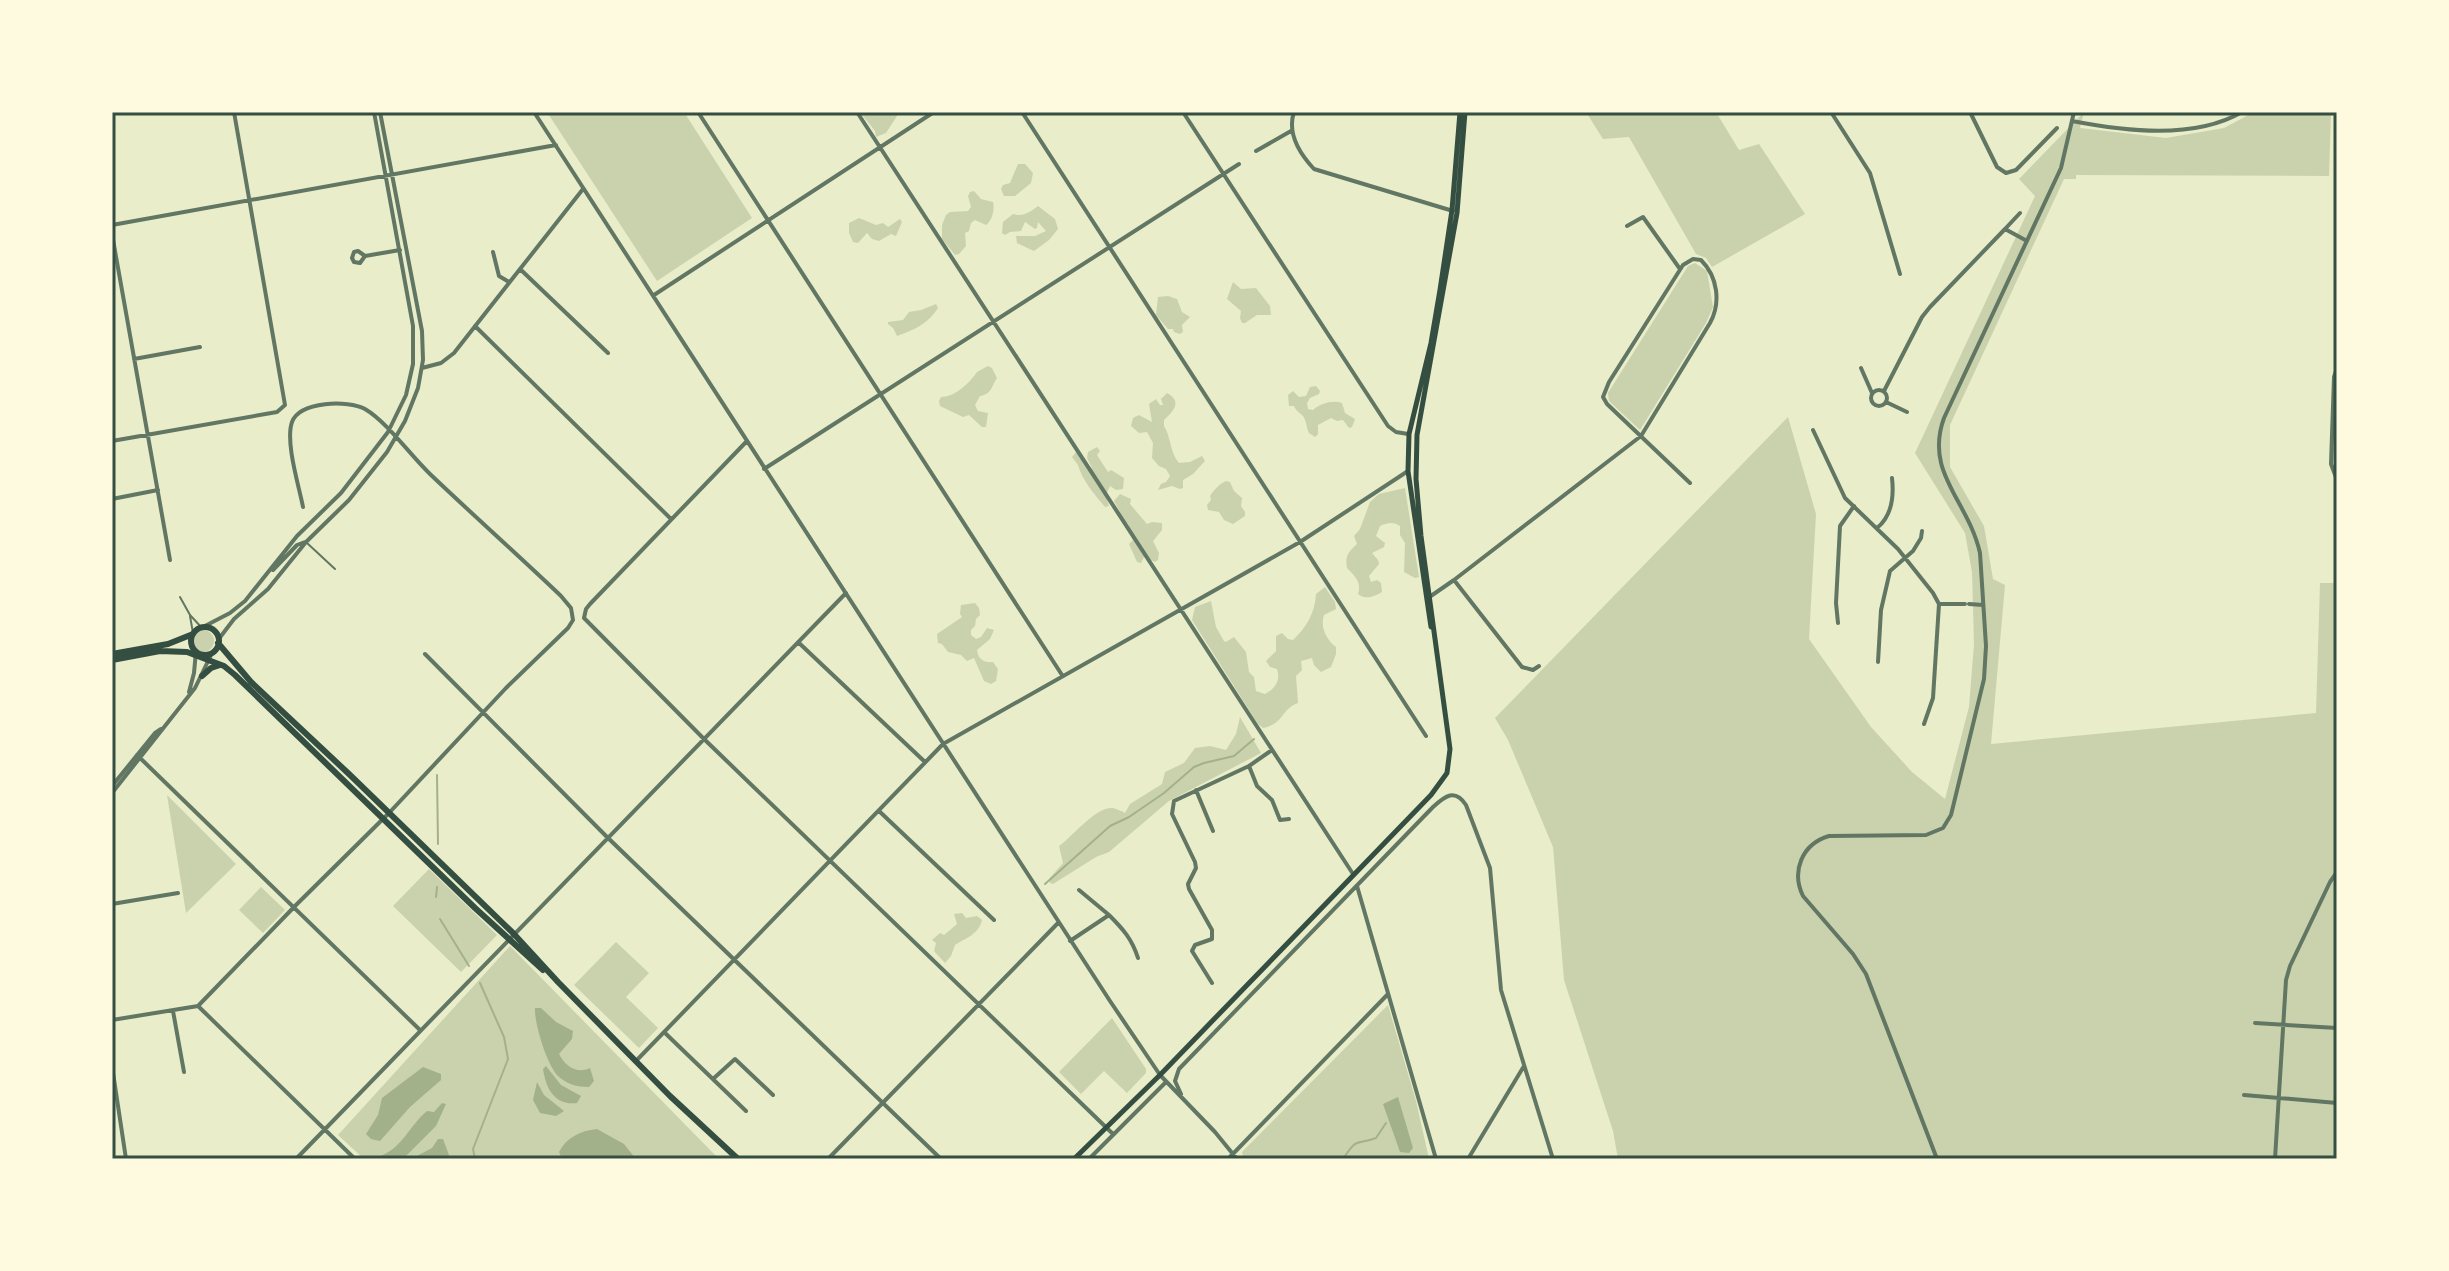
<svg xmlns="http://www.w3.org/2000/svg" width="2449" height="1271" font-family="'IBM Plex Sans',sans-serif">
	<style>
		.green { fill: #cad2ad }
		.water { fill: #a3b18a }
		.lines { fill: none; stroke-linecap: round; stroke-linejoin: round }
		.stream { stroke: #a3b18a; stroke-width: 2 }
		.service { stroke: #617663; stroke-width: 2 }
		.minor { stroke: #617663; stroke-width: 4 }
		.secondary { stroke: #344e41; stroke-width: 5 }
		.primary { stroke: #344e41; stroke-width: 6 }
		.neatline { fill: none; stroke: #344e41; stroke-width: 3 }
	</style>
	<rect width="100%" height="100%" fill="#e9edc9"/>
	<path class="green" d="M547 112H684L752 218 657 281Z
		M860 112H896L897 116 886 133 876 137 875 131Z
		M1586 112H1716L1739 150 1759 144 1805 214 1712 267 1706 258 1696 254 1629 137 1603 139Z
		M2084 112 2080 128 2166 138 2224 128 2254 112H2331L2329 176 2076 175V179H2064L1950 425V467L1984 526 1993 579 2005 585 1991 744 2316 713 2320 583H2337V1159H1618L1613 1131 1564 980 1553 847 1508 740 1495 718 1788 417 1816 514 1809 639 1871 727 1912 772 1945 799 1969 707 1974 644 1972 572 1965 533 1915 453 2035 196 2019 179Z
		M1018 164H1025L1033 173 1031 183 1015 196H1004L1001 189 1003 185 1010 183Z
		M974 191 981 199 993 202C995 209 992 221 986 225L975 220 971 223 969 231 965 233 966 246 959 254 955 255 942 239V225L946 215 950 212 968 211 971 207 968 196 970 192Z
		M1038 206 1055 219 1058 229 1049 240 1034 251 1017 243 1016 236H1035L1046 231 1038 222 1037 228 1035 229 1025 222 1021 231 1010 232 1005 235 1002 233 1003 222 1013 214C1023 217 1030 212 1038 206Z
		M859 218 876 225 883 223 888 227 900 219 902 222 896 236 891 234 879 241 872 239 867 233 858 243 853 242 849 233V223Z
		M1695 263 1707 271 1713 307 1706 323 1640 430 1609 401 1608 393 1688 266Z
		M1233 282 1241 289 1256 288 1270 306 1271 315H1257L1245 323H1242L1240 318 1241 311 1227 299Z
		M1168 296 1177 299 1182 312 1190 317 1182 325 1183 332 1180 334 1174 332 1173 329H1168L1156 315 1158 297Z
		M936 304 938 308C928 324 914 330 897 336L893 328 888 324V322L903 320 909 312 921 310Z
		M988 366 992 368 997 378C991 387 992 394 980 396L975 405 978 411 988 413 986 427H982L969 415 963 417 940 406 939 401 941 397C956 397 970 382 977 372Z
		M1316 386 1320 391 1319 394 1310 398 1307 403 1308 409 1313 410C1321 403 1333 400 1342 403L1345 413 1355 419 1352 427 1349 428 1343 420 1337 421 1331 418 1318 425V434L1315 437 1309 433C1306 427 1307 422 1303 416 1299 412 1296 411 1294 406H1289L1288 395 1293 391 1299 397 1306 396 1310 387Z
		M1167 393C1183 402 1173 411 1164 420V426C1171 437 1170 453 1179 463L1190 462 1202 456 1205 461 1193 474 1183 480V488L1180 489 1172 486 1158 490 1161 484 1166 482 1170 476 1166 469 1159 466 1152 458 1153 443 1147 432 1139 433 1131 426 1133 418 1139 415 1152 422 1149 404 1156 399 1160 405H1163L1161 399Z
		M1097 447 1100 451 1097 455 1108 472 1111 470 1124 478 1123 489 1116 490 1110 486 1106 495 1109 506 1105 507C1095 495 1082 480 1078 465L1072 457 1076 452 1089 469 1092 468 1087 458 1088 452Z
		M1226 481 1230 482 1234 491 1242 498 1241 506 1245 512V516L1233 524 1224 520 1219 512 1208 510 1207 505 1211 500 1210 496C1214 490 1219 484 1226 481Z
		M1405 488 1419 577 1415 578 1404 572 1405 543 1400 535V526C1393 521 1387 523 1380 526L1376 536 1385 543 1384 547 1372 553 1378 560 1379 564 1369 576 1371 582 1377 580 1381 583 1382 592C1374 597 1365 600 1358 594 1362 581 1354 576 1347 568 1345 556 1348 552 1357 544L1354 536 1360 529 1370 502 1379 494Z
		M1120 494 1131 499 1130 504 1147 524 1152 522 1162 523V530L1153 541 1159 553 1158 560 1155 562 1144 557 1141 563 1137 562 1129 544 1133 540 1128 524 1122 522 1120 512 1114 501Z
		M1325 587 1335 602 1336 609 1324 615C1320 627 1326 639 1336 647V654L1331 667 1321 672 1314 665 1312 658 1301 661 1302 670 1296 676 1298 703C1281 709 1284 724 1263 728L1258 724 1192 620 1195 607 1211 601 1216 627 1224 641 1226 642 1234 637 1246 652 1249 672 1254 677 1256 691 1265 694C1275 689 1281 680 1277 669L1270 667 1266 661 1276 651V636L1282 633 1288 639 1293 640C1306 628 1315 613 1316 594Z
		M975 603 979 608 980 615 976 619 975 626 971 630V635L976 639 981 637 987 628 994 630 990 639 977 650C978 659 984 663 993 662L998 669 996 681 991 684 984 681 974 658 967 661 961 655 948 652 942 644 938 643 937 634 962 617 960 614 961 605Z
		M192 641a11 11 0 1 1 22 0a11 11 0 1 1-22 0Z
		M1240 717 1261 753 1169 801 1109 852 1096 857 1053 884 1050 883 1049 879 1063 863 1059 846C1071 838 1096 806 1113 808 1114 808 1124 812 1125 813L1130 804 1162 784 1165 772 1184 763 1195 748 1210 746 1226 750 1236 734Z
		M167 795 236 864 186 913Z
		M429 869 497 935 461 972 393 906Z
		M261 887 285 910 263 933 239 910Z
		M962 913 966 918 977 916 982 920C979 934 966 938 955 945L951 956 945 963 934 951 936 943 932 940 940 933 944 935 957 924 954 914Z
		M616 942 649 973 626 997 658 1028 639 1048 574 985Z
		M510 946 718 1158 717 1159H364L338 1135Z
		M1388 1005 1416 1101 1429 1159H1244L1242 1152Z
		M1112 1018 1146 1069V1073L1127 1093 1104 1071 1081 1094 1059 1072Z"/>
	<path class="water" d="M535 1008H541L556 1022 573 1031 572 1039 559 1054C566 1067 577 1074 590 1068L594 1081 589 1087C577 1087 566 1084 558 1076 547 1065 534 1023 535 1008Z
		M546 1066 561 1085 581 1096 577 1103C555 1106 546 1089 543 1069Z
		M423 1067 441 1074V1080L410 1107 380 1141 371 1139 366 1134 378 1115 382 1098Z
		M537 1082 544 1095 564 1111 556 1116 540 1113 533 1100Z
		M1398 1097 1413 1148 1409 1153 1400 1152 1383 1104Z
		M442 1103 446 1104 436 1126 403 1159H387L381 1156C404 1146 408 1127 427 1111L434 1112Z
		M597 1129 624 1144 636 1159H562L559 1152C567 1137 580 1131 597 1129Z
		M438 1139H443L449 1155 446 1159H411L432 1148Z"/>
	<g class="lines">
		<path class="stream" d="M437 775 438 844
			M1045 884 1110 826 1129 817 1164 793 1194 767 1204 763 1234 756 1254 739
			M436 897 437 887
			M440 919 469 966
			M475 1159 473 1149 508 1059 504 1037 480 983
			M1343 1159C1358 1136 1355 1146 1376 1138L1386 1123"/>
		<path class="service" d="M307 543 335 569
			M180 597 190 615 202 628
			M190 616 193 633"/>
		<path class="minor" d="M534 112 1110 1001 1160 1075 1215 1132 1237 1159
			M698 112 1062 675
			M857 112 1353 874
			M1022 112 1426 736
			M1183 112 1388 426 1396 432 1408 434
			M1294 112C1287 133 1300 154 1314 169L1453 211
			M1831 112 1870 173 1900 274
			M1970 112 1997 167 2006 173 2016 170 2057 128
			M2072 121C2124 131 2194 140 2242 112
			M1256 151 1291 131
			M112 225 556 145
			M1627 226 1643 217 1680 269
			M2005 229 2020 213
			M112 234 170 560
			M493 252 499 276 509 282
			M365 256 360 263 354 262 352 258 354 252 358 251 365 256 400 250
			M520 269 608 353
			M654 295 934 112
			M475 326 671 519
			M134 359 200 347
			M422 368 441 363 454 353 583 189
			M1861 368 1872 393
			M2337 368 2334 377 2331 464 2337 480
			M1871 398a8 8 0 1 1 16 0a8 8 0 1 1-16 0Z
			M1884 391 1922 317 1930 307 2005 229 2027 241
			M1886 402 1907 412
			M1813 430 1845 498 1898 549 1933 593 1939 604
			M112 441 277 412 285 405 234 112
			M746 442 590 604 586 609 584 618 704 739 1113 1134
			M764 469 1239 164
			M112 499 158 490
			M1877 528C1892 516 1894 496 1892 478
			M273 570 297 545 305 542
			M1454 580 1522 667 1533 670 1539 666
			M1428 598 1454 580 1641 436 1710 323C1721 303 1718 277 1701 260L1693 259 1683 265 1609 382 1603 397 1607 404 1690 483
			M1939 604H1965
			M1969 604 1983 605
			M1838 623 1836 603 1840 526 1854 506
			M203 627 230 613 245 601 297 536 341 493 388 432 406 395 413 364V326L374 112
			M218 640 234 619 268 589 306 542 349 500 387 452 405 421 418 388 423 360 422 331 380 112
			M798 642 925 762
			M425 654 607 837 941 1159
			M1878 662 1881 610 1890 571 1913 551 1921 538 1922 531
			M189 692 194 673 196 651
			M1924 724 1933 698 1939 604
			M137 755 420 1030
			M1249 766 1257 786 1272 800 1280 820 1289 819
			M112 786 155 733 161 729
			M1196 790 1213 831
			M112 793 195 688 212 653
			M879 811 994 920
			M1357 886 1436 1159
			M112 904 178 893
			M1109 915C1123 929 1132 939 1138 958
			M1070 941 1109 915 1079 890
			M1212 983 1192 951 1195 945 1212 939V930L1189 889 1188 884 1196 868 1195 862 1172 814 1174 801 1249 766 1272 750
			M198 1006 295 906 389 813 506 688 568 628 573 620 571 608 561 596C518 555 473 515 430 474 411 456 387 422 365 409 348 400 300 401 292 422 285 442 299 486 303 507
			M198 1006 355 1159
			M173 1011 184 1072
			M112 1020 198 1006
			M2255 1023 2337 1028
			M664 1032 746 1111
			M636 1061 943 744 1300 542 1408 471
			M112 1066 126 1159
			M713 1079 735 1059 773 1095
			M1181 1094 1175 1081 1179 1069 1433 807C1445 796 1455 788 1466 805L1490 868 1501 990 1553 1159
			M2244 1095 2337 1103
			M296 1159 846 593
			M828 1159 1058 923
			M1089 1159 1166 1082
			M1228 1159 1388 994
			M1468 1159 1524 1066
			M1937 1159 1866 974 1853 954 1803 896C1791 871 1802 844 1829 836L1926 835 1943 828 1951 815 1984 679 1986 646 1980 553C1968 500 1924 473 1944 418L2061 168 2074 112
			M2275 1159 2286 980 2290 966 2330 882 2337 872"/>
		<path class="secondary" d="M1431 627 1408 471 1409 434 1431 343 1440 290 1452 210 1460 112
			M1074 1159 1160 1075 1431 795 1447 773 1450 749 1421 536 1416 479 1417 435 1457 213 1465 112"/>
		<path class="primary" d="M191 641a14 14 0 1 1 28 0a14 14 0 1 1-28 0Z
			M218 643 251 682 349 774 513 933 558 982 670 1096 738 1159
			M187 652 224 666 235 675 475 908 543 970
			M112 654 168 644 193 634
			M112 660 160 651 187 652
			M202 676 211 668 220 665"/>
	</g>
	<rect width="2449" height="1271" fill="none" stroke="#fefae0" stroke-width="228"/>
	<rect x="114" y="114" width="2221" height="1043" class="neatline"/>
</svg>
